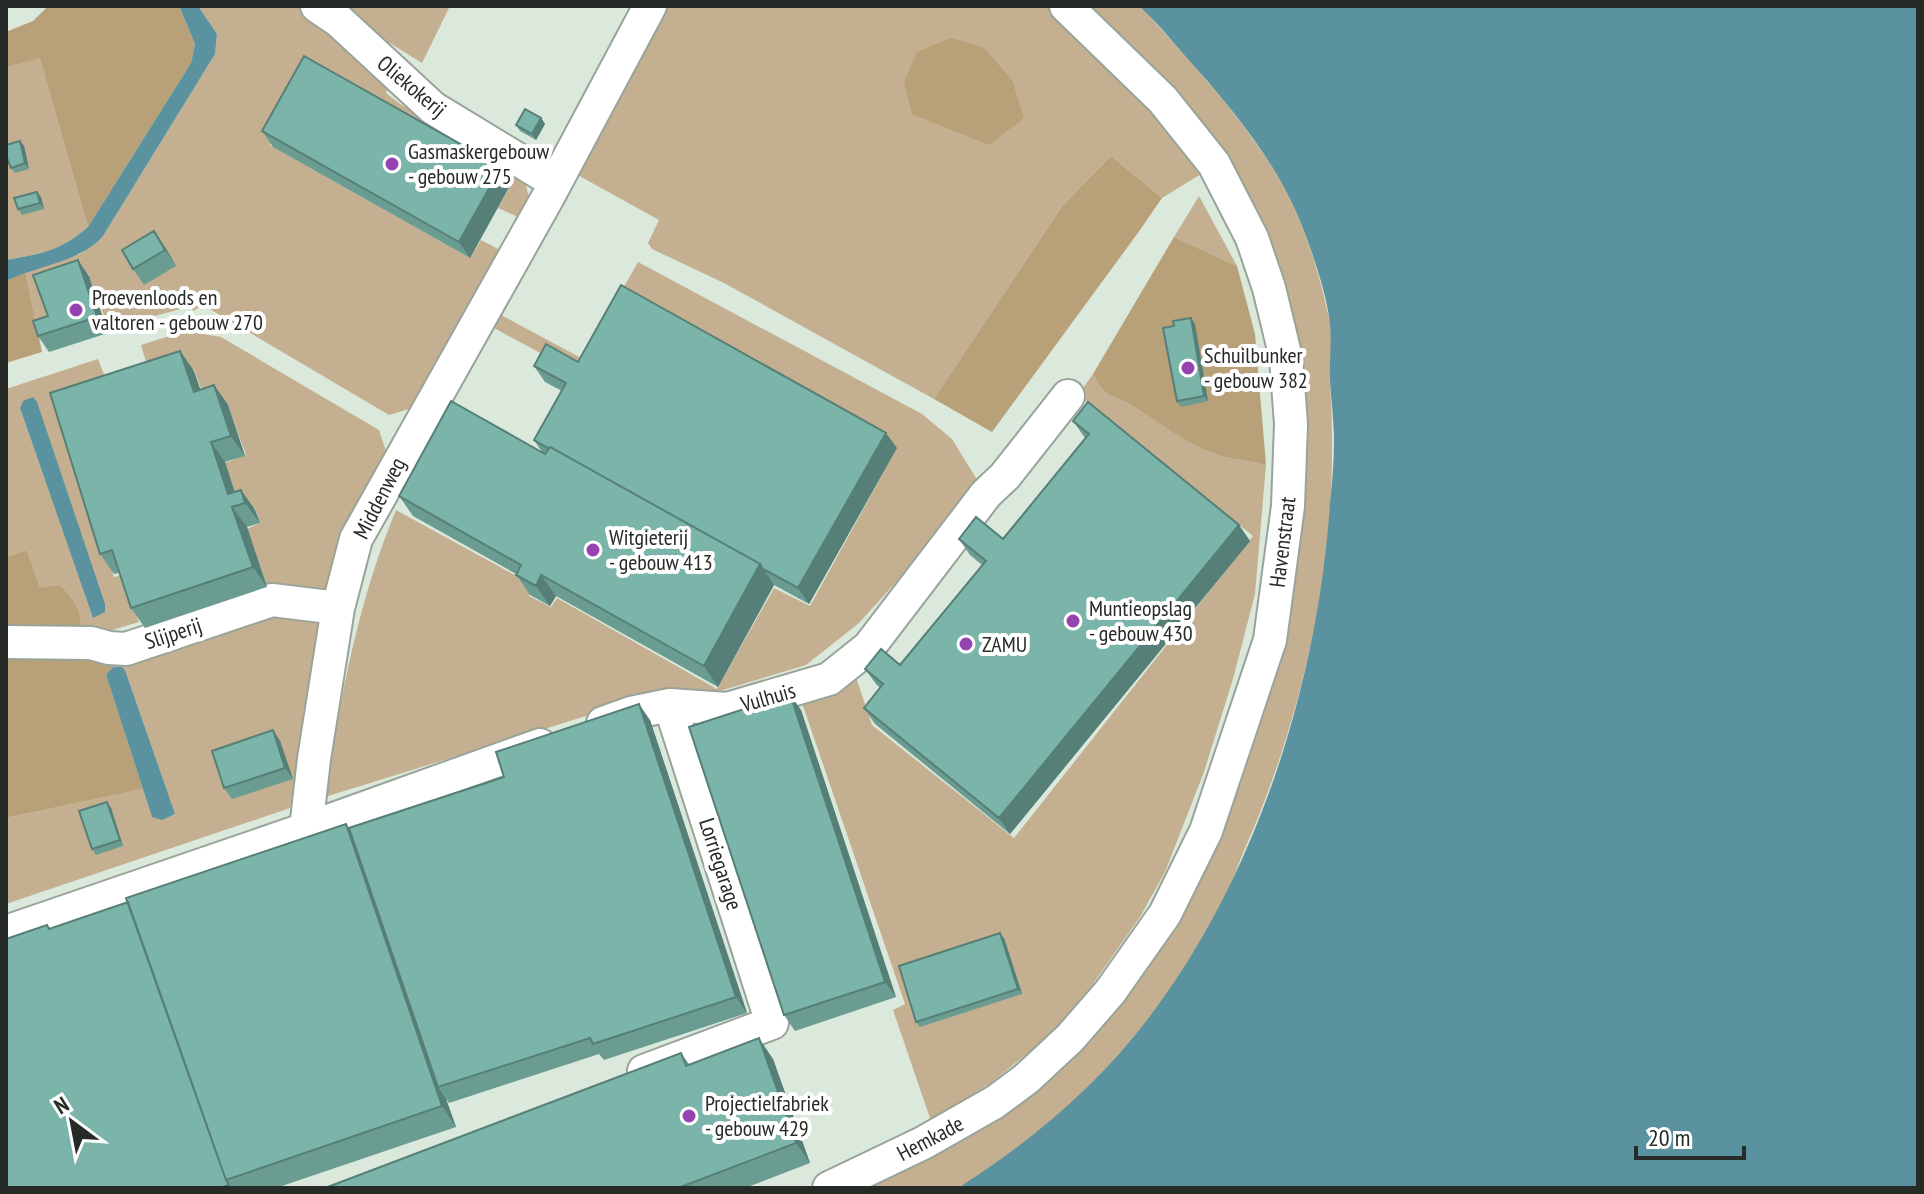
<svg xmlns="http://www.w3.org/2000/svg" width="1924" height="1194" font-family="'PT Sans Narrow',sans-serif">
	<style>
		.green { fill: #c4b090; fill-rule: evenodd }
		.forest { fill: #b8a078 }
		.water { fill: #5a92a0 }
		.lines { fill: none; stroke-linecap: round; stroke-linejoin: round }
		.street-casing { stroke: #98a499; stroke-width: 36 }
		.street { stroke: #fff; stroke-width: 32 }
		.wall { fill: #6a9c92 }
		.shaded-wall { fill: #567f77 }
		.building { fill: #7bb5aa; stroke: #567f77; stroke-width: 2 }
		.poi-dot { fill: #9643b2; stroke: #fff; stroke-width: 3 }
		.labels { text-anchor: middle; stroke-width: 8; stroke-linejoin: round; paint-order: stroke }
		.street-label { font-size: 22px; fill: #262b27; stroke: #fff }
		.poi-label { font-size: 22px; fill: #262b27; stroke: #fff; text-anchor: start }
	</style>
	<rect width="100%" height="100%" fill="#dbe8dc"/>
	<path class="green" d="M198 6H300L337 33 388 89 386 93 400 104 522 171 529 197 518 217 498 208 513 181 317 69 270 145 470 258 481 240 500 250 412 408 389 415 203 305 193 311 191 306 109 329 88 273 42 287 54 329 38 334 25 271 80 254 103 236 215 54 217 34Z
		M330 6H450L422 63Z
		M669 6H1046C1103 55 1160 110 1201 174L1162 198 1111 156 1063 205 934 399 724 283 652 249 648 243 659 220 574 173Z
		M1076 6H1139L1145 11C1191 63 1239 113 1275 172 1302 215 1318 268 1329 318 1334 339 1329 363 1330 384 1341 544 1308 706 1243 853 1235 873 1227 895 1217 914 1180 984 1120 1060 1062 1112 1038 1134 989 1175 960 1186 946 1193 864 1188 842 1188L996 1113 1183 901 1295 498 1254 219Z
		M40 57 88 227C60 251 41 254 6 260V67Z
		M1199 196 1237 266 1174 237Z
		M638 262 922 414 952 439 979 483 958 514 859 623 806 665 720 691 631 702 325 797C340 699 358 601 396 510L533 585 529 596 551 607 557 598 717 689 774 588 810 606 897 448 631 301 588 379 494 328 501 315 583 359Z
		M185 331 221 337 379 430 387 454 337 542 329 592H269L247 529 260 523 255 508 243 513 225 463 246 455 227 403 208 409 194 369 152 382 141 345Z
		M98 359 110 390 61 406 114 577 122 575 139 622 99 634 77 633 40 588 27 550 6 557V389ZM33 398 93 617 20 408Z
		M1093 374C1096 379 1099 386 1103 390 1111 398 1122 399 1131 405 1158 421 1182 442 1212 453 1229 460 1248 460 1266 465L1255 594 1233 679 1204 772 1165 872 1140 917 1083 998 1043 1041 992 1082 931 1121 893 1010 905 1004 801 700 857 680 872 725 1014 838 1253 536 1078 395Z
		M278 610 324 618 290 808 6 904V818L143 789 152 817 175 815 125 670 122 667H113L110 661Z"/>
	<path class="forest" d="M48 6H179L195 44 191 63 88 227 40 58 6 67V32L33 21Z
		M951 38 983 47 1012 80 1024 118 989 145 912 114 904 82 917 52Z
		M1111 156 1162 198 1140 230 992 432 934 399 1063 205Z
		M1174 237 1237 266 1255 334 1266 465C1248 460 1229 460 1212 453 1182 442 1158 421 1131 405 1122 399 1111 398 1103 390 1099 386 1096 379 1093 374Z
		M25 271 42 352 6 363V281Z
		M27 550 40 588 60 585C73 600 86 613 77 633L6 630V557Z
		M6 653 110 661 113 667 106 675 143 789 6 818Z"/>
	<path class="water" d="M179 6H198L217 34 215 54 103 236C79 263 38 265 6 281V260C41 254 60 251 88 227L191 63 195 44Z
		M1139 6H1918V1188H958C1030 1142 1094 1089 1147 1020 1257 877 1318 682 1330 503 1332 483 1334 462 1334 441 1334 421 1331 400 1330 380 1329 361 1332 343 1330 325 1328 298 1312 251 1302 226 1277 162 1231 107 1186 57 1171 40 1156 21 1139 6Z
		M33 397 37 402 105 604V612L93 618 20 408 23 401Z
		M113 667H122L125 670 175 814 162 820 152 817 106 675Z"/>
	<g class="lines">
		<defs>
			<path id="street" d="M317 6 339 21 433 108 555 182
				M6 642 91 643 109 648 126 649 272 600 338 608
				M603 723 631 713 670 705 727 709 829 679 869 647 986 494 1005 476 1068 396
				M306 829 540 745
				M6 932 306 829 314 759 338 608 356 539 548 197 650 6
				M644 1071 772 1023 670 705
				M829 1188 923 1143 995 1102 1026 1079 1070 1038 1110 992 1165 914 1206 831 1270 640 1288 506 1291 424 1286 358 1269 288 1252 238 1214 164 1163 100 1066 6"/>
		</defs>
		<use href="#street" class="street-casing"/>
		<use href="#street" class="street"/>
	</g>
	<path class="wall" d="M541 118 545 124 536 140 520 131 516 125Z
		M262 131 512 182 470 258 273 147Z
		M20 141 24 146 29 169 15 173 11 168Z
		M41 197 44 209 22 215 18 209Z
		M165 247 176 266 144 285 133 269Z
		M89 276 108 333 49 352 38 336 48 316Z
		M1195 324 1208 401 1181 407 1177 401 1174 326Z
		M180 351 194 371 200 389 214 385 228 405 245 456 225 462 235 492 241 490 255 510 260 523 247 527 267 587 145 628 131 608 119 573 114 574 100 554Z
		M578 362 897 448 809 604 774 585 718 687 556 596 550 606 530 595 516 574 413 516 399 496 542 452 534 440 562 391 545 382 534 366Z
		M1073 421 1239 525 1250 541 1010 834 875 724 864 708 880 688 876 684 865 669 900 665 982 565 970 555 959 539H1003L1085 438Z
		M801 710 896 997 795 1031 784 1015Z
		M650 720 747 1013 604 1060 599 1054 449 1103 446 1099 456 1127 276 1188H6L50 929 128 902 346 824 349 829 504 777Z
		M273 730 280 741 293 779 232 799 224 788Z
		M111 808 123 846 96 855 92 849Z
		M1004 938 1022 994 920 1027 916 1022Z
		M681 1053 689 1064 773 1059 810 1163 745 1188H325Z"/>
	<path class="shaded-wall" d="M541 118 545 124 536 140 532 134Z
		M20 141 24 146 29 169 25 163Z
		M501 167 512 182 470 258 459 242Z
		M37 192 41 197 44 209 40 203Z
		M154 231 165 247 176 266 165 250Z
		M78 260 89 276 108 333 97 317Z
		M1191 318 1195 324 1208 401 1204 396Z
		M180 351 194 371 208 412 194 392Z
		M214 385 228 405 245 456 231 436Z
		M886 433 897 448 809 604 798 588Z
		M211 442 225 462 239 505 228 494Z
		M241 490 255 510 260 523 245 503Z
		M232 507 247 527 267 587 253 567Z
		M1239 525 1250 541 1010 834 999 818Z
		M760 564 774 585 718 687 704 666Z
		M541 575 556 596 550 606 536 586Z
		M790 694 801 710 896 997 885 982Z
		M639 704 650 720 747 1013 736 997Z
		M273 730 280 741 293 779 285 768Z
		M107 802 111 808 123 846 120 840Z
		M346 824 360 844 438 1087 446 1099 456 1127 442 1106Z
		M1000 933 1004 938 1022 994 1018 989Z
		M759 1038 773 1059 810 1163 796 1143Z"/>
	<path class="building" d="M304 56 501 167 459 242 262 131Z
		M525 109 541 118 532 134 516 125Z
		M20 141 25 163 11 168 6 155V145Z
		M37 192 40 203 18 209 14 198Z
		M154 231 165 250 133 269 122 250Z
		M78 260 97 317 38 336 33 321 48 316 33 275Z
		M621 285 886 433 798 588 763 569 760 564 550 447 548 448 534 440 566 383 534 366 546 344 578 362Z
		M1191 318 1204 396 1177 401 1163 328 1174 326 1173 321Z
		M180 351 194 392 214 385 231 436 211 442 228 494 241 490 245 503 232 507 253 567 131 608 112 550 100 554 50 393Z
		M451 401 545 454 550 447 760 564 704 666 541 575 536 586 516 575 521 565 399 496Z
		M1088 402 1239 525 999 818 864 708 883 684 865 669 881 649 900 665 986 561 959 539 976 517 1003 539 1089 434 1073 421Z
		M790 694 885 982 784 1015 689 727Z
		M639 704 736 997 593 1044 590 1038 438 1087 349 828 504 777 496 752Z
		M273 730 285 768 224 788 212 751Z
		M107 802 120 840 92 849 79 811Z
		M346 824 442 1106 226 1180 126 898Z
		M128 902 226 1180 229 1185 219 1188H6V939L47 925 49 929Z
		M1000 933 1018 989 916 1022 899 966Z
		M759 1038 796 1143 678 1188H325L681 1053 686 1066Z"/>
	<g class="poi-dot">
		<circle cx="392" cy="164" r="8"/>
		<circle cx="76" cy="310" r="8"/>
		<circle cx="1188" cy="368" r="8"/>
		<circle cx="593" cy="550" r="8"/>
		<circle cx="1073" cy="621" r="8"/>
		<circle cx="966" cy="644" r="8"/>
		<circle cx="689" cy="1116" r="8"/>
	</g>
	<g class="labels">
		<g class="street-label">
			<text transform="translate(412 86) rotate(40)" y="8">Oliekokerij</text>
			<text transform="translate(379 498) rotate(-63)" y="8">Middenweg</text>
			<text transform="translate(1282 542) rotate(-83)" y="8">Havenstraat</text>
			<text transform="translate(173 633) rotate(-18)" y="8">Slijperij</text>
			<text transform="translate(768 697) rotate(-16)" y="8">Vulhuis</text>
			<text transform="translate(721 864) rotate(72)" y="8">Lorriegarage</text>
			<text transform="translate(930 1138) rotate(-28)" y="8">Hemkade</text>
		</g>
		<g class="poi-label">
			<text x="408" y="159">Gasmaskergebouw<tspan x="408" dy="25">- gebouw 275</tspan></text>
			<text x="92" y="305">Proevenloods en<tspan x="92" dy="25">valtoren - gebouw 270</tspan></text>
			<text x="1204" y="363">Schuilbunker<tspan x="1204" dy="25">- gebouw 382</tspan></text>
			<text x="609" y="545">Witgieterij<tspan x="609" dy="25">- gebouw 413</tspan></text>
			<text x="1089" y="616">Muntieopslag<tspan x="1089" dy="25">- gebouw 430</tspan></text>
			<text x="982" y="652">ZAMU</text>
			<text x="705" y="1111">Projectielfabriek<tspan x="705" dy="25">- gebouw 429</tspan></text>
		</g>
	</g>
	<rect width="1924" height="1194" fill="none" stroke="#262b27" stroke-width="16"/>
	<g transform="translate(72 1122) rotate(328)" stroke="#ffffff" stroke-width="6" paint-order="stroke">
	<path d="M0-6L14 30L0 20L-14 30Z" fill="#262b27"/>
	<text y="-12" font-size="22" font-weight="bold" text-anchor="middle" fill="#262b27">N</text>
	</g>
	<path d="M1636 1146v12h108v-12" fill="none" stroke="#262b27" stroke-width="4"/>
	<text x="1648" y="1146" font-size="24" fill="#262b27" stroke="#ffffff" stroke-width="6" paint-order="stroke">20 m</text>
</svg>
